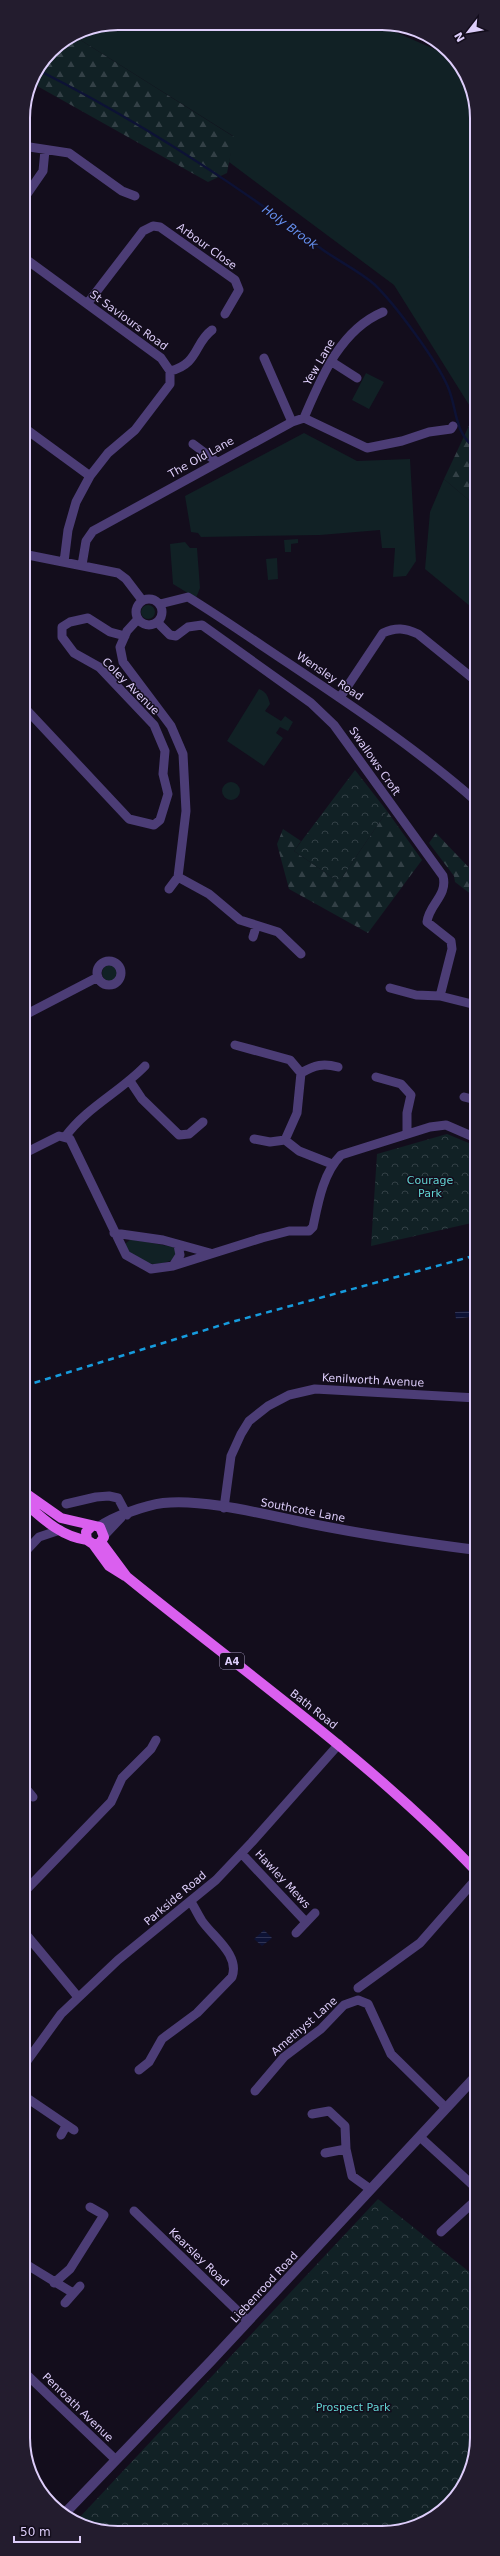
<svg xmlns="http://www.w3.org/2000/svg" width="500" height="2556" font-family="'DejaVu Sans',sans-serif">
	<style>
		.green { fill: #112125 }
		.forest { fill: url(#forest-firs) }
		.park { fill: url(#park-crowns) }
		.water { fill: url(#water-rules) }
		.lines { fill: none; stroke-linecap: round; stroke-linejoin: round }
		.stream { stroke: #0d1235; stroke-width: 2.5 }
		.minor { stroke: #4c3d76; stroke-width: 9 }
		.tertiary { stroke: #4c3d76; stroke-width: 10 }
		.primary { stroke: #da5fef; stroke-width: 10 }
		.rail { stroke: #169bdd; stroke-width: 2.5; stroke-dasharray: 6 5; stroke-linecap: butt }
		.labels { text-anchor: middle; stroke-width: 3; stroke-linejoin: round; paint-order: stroke }
		.shield { fill: #130d1c; stroke: #a093b7; stroke-width: 1 }
		.shield-label { font-size: 10px; font-weight: bold; fill: #ddcdfa }
		.street-label { font-size: 11px; fill: #ddcdfa; stroke: #130d1c }
		.park-label { font-size: 11px; fill: #61d2d0; stroke: #130d1c }
		.water-label { font-size: 12px; font-style: italic; fill: #6590f0; stroke: #130d1c }
		.rim { fill: none; stroke: #ddcdfa; stroke-width: 2 }
	</style>
	<defs>
		<pattern id="forest-firs" width="22" height="20" patternUnits="userSpaceOnUse"><rect width="22" height="20" fill="#112125"/><path d="M5 1l3.5 6h-7zM16 11l3.5 6h-7z" fill="#334046"/></pattern>
		<pattern id="park-crowns" width="20" height="18" patternUnits="userSpaceOnUse"><rect width="20" height="18" fill="#112125"/><path d="M2 6a3 3 0 1 1 6 0M12 15a3 3 0 1 1 6 0" fill="none" stroke="#334046"/></pattern>
		<pattern id="water-rules" width="6" height="5" patternUnits="userSpaceOnUse"><rect width="6" height="5" fill="#0d1235"/><path d="M0 2.5h6" fill="none" stroke="#303353"/></pattern>
	</defs>
	<rect width="100%" height="100%" fill="#130d1c"/>
	<path class="green" d="M118 23 379 25 455 58 476 106V416L394 285 229 162 233 136 74 36 82 30Z
		M366 373 384 382 369 409 352 400Z
		M304 433 357 461 410 459 416 561 406 576 393 577 395 548H382L380 530 320 535 201 537 198 533 191 532 185 496Z
		M444 479 476 506V611L425 569 430 512Z
		M298 539V543L291 544V552H285L284 540Z
		M185 542 190 548H197L200 588 196 598 173 584 170 544Z
		M277 558 278 579 268 580 266 559Z
		M141 612a7 7 0 1 1 14 0a7 7 0 1 1-14 0Z
		M259 689C267 692 268 697 270 704L265 711 281 721 285 716 293 722 288 731 280 727 276 733 283 738 264 766 227 741Z
		M222 791a9 9 0 1 1 18 0a9 9 0 1 1-18 0Z
		M102 973a8 8 0 1 1 16 0a8 8 0 1 1-16 0Z
		M131 1239 173 1247 177 1252 176 1259C154 1267 145 1266 126 1251L125 1244Z"/>
	<path class="forest" d="M74 36 234 137 227 173 208 182 30 82 51 51Z
		M474 415 476 416V506L444 479Z
		M387 811 422 860 368 933 289 889 277 844 283 829 301 841 294 851 339 882Z
		M436 833 476 875V898L455 882 454 876 429 843Z"/>
	<path class="park" d="M355 770 387 811 339 882 294 851Z
		M447 1134 476 1146V1222L371 1246 377 1154Z
		M378 2199 477 2278V2444L470 2474 453 2501 424 2523 394 2532 99 2531 78 2519Z"/>
	<path class="water" d="M469 1311V1317L456 1319 455 1312Z
		M264 1930 272 1938 262 1946 254 1939Z"/>
	<g class="lines">
		<path class="stream" d="M38 70C137 120 230 180 319 247 336 260 358 270 374 284 395 304 437 361 448 387 458 411 453 431 476 449
			M470 257 476 238"/>
		<path class="minor" d="M23 146 69 153 122 191 135 196
			M23 200 43 171 45 150
			M23 257 161 358 170 371V384L135 430 108 453 90 476 76 502 68 530 64 562
			M87 304 143 231 153 226 160 227 235 280 239 290 225 314
			M332 362 357 378
			M170 371C199 364 194 343 212 330
			M304 418C321 378 340 330 383 312
			M292 422 304 418 367 448 402 441 429 432 451 429 453 426
			M23 427 90 476
			M193 444 217 462
			M23 554 118 573 126 579 142 600
			M82 565 86 541 93 531 292 422 264 358
			M136 612a13 13 0 1 1 26 0a13 13 0 1 1-26 0Z
			M160 604 188 597C214 613 239 630 264 647 337 696 410 743 476 801
			M138 619 127 631 120 647 123 662 171 726 183 754 186 811 178 877 209 894 240 920 278 932 301 954
			M157 622 170 635 176 636 188 627 202 625 311 703 334 725 443 876C448 896 429 904 427 922L451 941 452 949 440 996
			M341 696 383 633C396 627 405 628 418 634L476 681
			M23 706 129 819 154 825 160 820 168 794 163 774 165 751 154 725 99 667 74 653 62 637V627L70 622 88 618 110 632 125 636
			M23 874V875
			M169 889 178 877
			M253 937 256 927
			M97 973a12 12 0 1 1 24 0a12 12 0 1 1-24 0Z
			M390 988 416 995 440 996 476 1005
			M23 1016 98 977
			M235 1045 290 1060 301 1073 297 1113 285 1140 299 1151 332 1164
			M301 1073C315 1065 323 1063 338 1067
			M376 1077 401 1084 411 1095 407 1113V1134
			M130 1081 142 1099 179 1135 189 1134 203 1122
			M464 1097 476 1100
			M65 1137C87 1107 120 1092 145 1066
			M254 1139 270 1142 285 1140
			M23 1154 59 1136 70 1139 126 1255 151 1269 173 1266 262 1238 289 1231H309L313 1227C318 1203 323 1173 341 1155L430 1127 446 1125 476 1138
			M114 1233 163 1240 210 1253
			M173 1266 180 1255 178 1245
			M66 1504 96 1497 109 1496 118 1498 127 1515
			M224 1508 231 1456 241 1434 249 1421 268 1406 289 1395 315 1389 477 1398
			M24 1553 39 1537 60 1530
			M24 1786 33 1797
			M242 1854 306 1922
			M24 1892 111 1802 122 1778 151 1749 156 1740
			M24 1932 78 1997
			M296 1933 315 1913
			M358 1988 420 1943 477 1878
			M24 2065 61 2014 118 1960 216 1880 252 1842 339 1744
			M139 2070 149 2062 162 2039 197 2013 232 1977C240 1955 214 1938 202 1921 198 1915 195 1908 191 1902
			M255 2091 284 2057 321 2029 344 2005 358 2000 368 2004 391 2054 446 2108
			M24 2096 74 2130
			M312 2114 329 2111 345 2126 346 2149 352 2176 370 2189
			M61 2135 66 2126
			M420 2137 477 2189
			M325 2153 346 2149
			M134 2211 248 2321
			M441 2232 477 2199
			M24 2263 73 2293
			M54 2283 70 2269 104 2215 90 2207
			M65 2303 80 2286
			M24 2372 116 2460"/>
		<path class="tertiary" d="M99 1527C112 1517 146 1505 163 1503 205 1498 270 1516 312 1524 367 1535 422 1543 477 1550
			M104 1535 121 1517
			M66 2512 211 2361 477 2075"/>
		<path class="primary" d="M24 1492 61 1518 100 1527 104 1537 99 1544H93L87 1540 86 1532 91 1527
			M24 1502C42 1518 61 1537 87 1540
			M101 1542 127 1577C245 1673 371 1761 477 1872
			M93 1544 109 1566 125 1576"/>
		<path class="rail" d="M24 1386 228 1323 477 1255"/>
	</g>
	<g class="labels">
		<rect class="shield" x="220" y="1653" width="24" height="16" rx="3"/>
		<g class="shield-label">
			<text x="232" y="1665">A4</text>
		</g>
		<g class="street-label">
			<text transform="translate(207 246) rotate(36)" y="4">Arbour Close</text>
			<text transform="translate(129 320) rotate(36)" y="4">St Saviours Road</text>
			<text transform="translate(319 362) rotate(-60)" y="4">Yew Lane</text>
			<text transform="translate(201 457) rotate(-29)" y="4">The Old Lane</text>
			<text transform="translate(330 676) rotate(34)" y="4">Wensley Road</text>
			<text transform="translate(131 686) rotate(45)" y="4">Coley Avenue</text>
			<text transform="translate(375 761) rotate(55)" y="4">Swallows Croft</text>
			<text transform="translate(373 1380) rotate(3)" y="4">Kenilworth Avenue</text>
			<text transform="translate(303 1510) rotate(11)" y="4">Southcote Lane</text>
			<text transform="translate(314 1709) rotate(38)" y="4">Bath Road</text>
			<text transform="translate(283 1879) rotate(47)" y="4">Hawley Mews</text>
			<text transform="translate(175 1898) rotate(-40)" y="4">Parkside Road</text>
			<text transform="translate(304 2026) rotate(-41)" y="4">Amethyst Lane</text>
			<text transform="translate(199 2257) rotate(44)" y="4">Kearsley Road</text>
			<text transform="translate(264 2287) rotate(-47)" y="4">Liebenrood Road</text>
			<text transform="translate(78 2407) rotate(44)" y="4">Penroath Avenue</text>
		</g>
		<g class="park-label">
			<text x="430" y="1184">Courage<tspan x="430" dy="13">Park</tspan></text>
			<text x="353" y="2411">Prospect Park</text>
		</g>
		<g class="water-label">
			<text transform="translate(290 227) rotate(36)" y="4">Holy Brook</text>
		</g>
	</g>
	<path d="M0 0H500V2556H0ZM118 30H382A88 88 0 0 1 470 118V2438A88 88 0 0 1 382 2526H118A88 88 0 0 1 30 2438V118A88 88 0 0 1 118 30Z" fill="#231c2e" fill-rule="evenodd"/>
	<path class="rim" d="M118 30H382A88 88 0 0 1 470 118V2438A88 88 0 0 1 382 2526H118A88 88 0 0 1 30 2438V118A88 88 0 0 1 118 30Z"/>
	<g transform="translate(468 32) rotate(239)" stroke="#130d1c" stroke-width="3" paint-order="stroke">
	<path d="M0-3L7 15L0 10L-7 15Z" fill="#ddcdfa"/>
	<text y="-6" font-size="11" font-weight="bold" text-anchor="middle" fill="#ddcdfa">N</text>
	</g>
	<path d="M14 2536v6h66v-6" fill="none" stroke="#ddcdfa" stroke-width="2"/>
	<text x="20" y="2536" font-size="12" fill="#ddcdfa" stroke="#130d1c" stroke-width="3" paint-order="stroke">50 m</text>
</svg>
